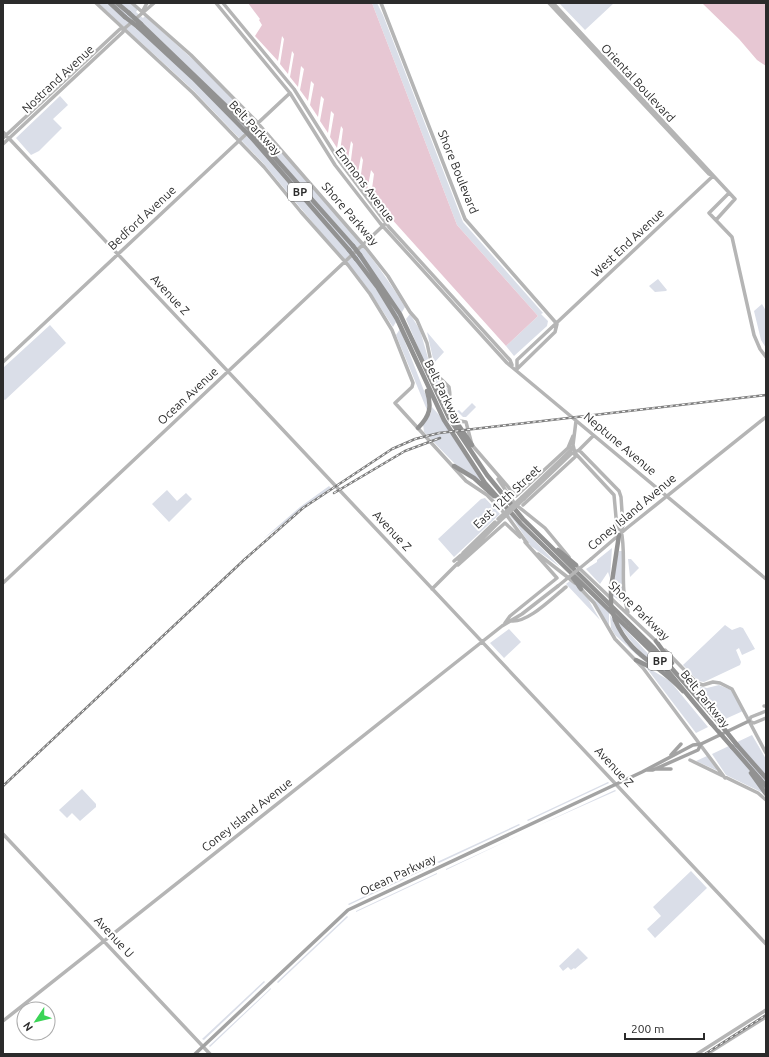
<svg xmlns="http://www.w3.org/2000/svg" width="769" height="1057" font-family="Ubuntu,sans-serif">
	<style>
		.green { fill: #dadee8 }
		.water { fill: #e7c7d3 }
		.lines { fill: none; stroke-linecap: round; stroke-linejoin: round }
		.secondary { stroke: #b5b5b5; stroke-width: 3.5 }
		.primary { stroke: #a3a3a3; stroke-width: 3.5 }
		.highway { stroke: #929292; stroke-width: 4.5 }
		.rail-casing { stroke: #808080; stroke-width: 2.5 }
		.rail { stroke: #fff; stroke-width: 1; stroke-dasharray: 3; stroke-linecap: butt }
		.secondary-bridge { stroke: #b5b5b5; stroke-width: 3.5 }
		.highway-bridge { stroke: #929292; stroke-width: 4.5 }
		.labels { text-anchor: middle; stroke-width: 4; stroke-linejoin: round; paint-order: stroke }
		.shield { fill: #fff; stroke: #6b6b6b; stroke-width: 1 }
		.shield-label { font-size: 11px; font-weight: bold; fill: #2b2b2b }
		.street-label { font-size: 12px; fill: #2b2b2b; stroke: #fff }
	</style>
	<rect width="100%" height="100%" fill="#fff"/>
	<path class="green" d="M98 3H130L138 9 136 12 143 18 145 16 198 64 254 121 251 123 257 129 259 127C311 186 365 241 405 307L393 327 369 290 263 163 194 91Z
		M372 3H377L383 15 463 222 543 313 541 314 548 321 547 326 514 356 506 346 538 316 457 225Z
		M559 3H614L585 30Z
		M60 96 68 105 53 119 62 128 39 151 31 155 16 138Z
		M658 279 667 290 666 291 655 292 649 286Z
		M762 304 766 311V348L761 340 754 311Z
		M410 314 420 330 432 372 448 390 446 404 429 373 406 319Z
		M50 325 66 343 5 400 3 399V368Z
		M400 329 428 401 427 410 396 335Z
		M427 332 444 352 434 363Z
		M472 403 476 407 466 417H463L457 411 459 410 462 413Z
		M432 407 439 415 481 481 455 464 424 432 423 424 431 413Z
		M329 486 331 488 263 539 300 507Z
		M167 490 177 501 186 493 192 499 169 522 152 504Z
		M492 497 560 567 531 546 515 522Z
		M485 498 500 514 454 557 438 539 481 499Z
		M612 548 610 578 608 572 600 584 586 569 597 562V560Z
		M619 551H622L624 604 612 595 615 566Z
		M628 559H631L639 568 630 577Z
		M571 580 588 599 600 620 566 584Z
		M589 595 609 612V628Z
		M610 615 627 644 647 664 615 635 611 628Z
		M616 619 667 674C644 656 631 645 616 619Z
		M725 625 732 630 740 627 743 628 755 649 742 655 739 648 736 650 741 662 740 665 704 682 698 681 683 665Z
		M509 629 521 642 504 658 490 643Z
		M645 666 670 681 708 727 696 733Z
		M719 685 731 690 743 711 723 720 697 686 707 688Z
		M752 735 766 759V796L761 792 726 775 712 754Z
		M707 756 718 771 696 761Z
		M608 782 609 783 528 821 527 820Z
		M82 789 96 804V807L80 821 72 813 67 818 59 810Z
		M615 790 616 791 535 827Z
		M519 824 520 825 439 863 437 862Z
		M526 832 446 870V869Z
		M429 866 430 867 349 905 348 904Z
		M691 871 707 888 655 938 647 929 661 916 653 907Z
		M437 873V874L356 912V911Z
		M347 916 348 917 278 983 277 982Z
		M578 948 588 958 575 969 574 968 571 970 568 967 563 971 559 966Z
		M264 981 265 982 204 1040 202 1039Z
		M271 988V989L210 1047 209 1046Z"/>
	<path class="water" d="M248 3H372L457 225 538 316 506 346 371 196 374 174 371 170 367 191 360 181 363 160 361 156 357 178 350 168 353 144 351 141 347 164 340 152 343 129 341 126 337 148 330 137 334 114 331 111 328 133 320 121 324 99 321 96 318 117 310 105 314 84 311 81 308 101 300 90 304 69 301 66 298 87 290 77 294 54 292 51 288 74 280 64 284 39 282 36 278 61 255 36 262 25 259 20 260 19Z
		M702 3H766V66L757 60 739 39Z"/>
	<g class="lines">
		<path class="secondary" d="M96 3 193 93 264 167 301 212 348 265 370 294 392 330 413 383 412 387 395 403 466 481 487 495 508 517 527 543
			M132 3 191 55 255 120 366 248 388 276 410 312 417 320 427 343 433 371 449 387C452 402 446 408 460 421L466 422 472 445 516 496 568 448 573 436
			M216 3 290 93 335 165 380 223 507 363 766 579
			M223 3 294 89 340 162 389 227 510 360 512 365
			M381 3 465 219 557 324 555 332 517 369
			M549 3 709 174 713 176
			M553 3 735 199 716 220
			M142 12 147 3
			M3 132 766 944
			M3 138 120 29 125 28
			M3 144 123 32 125 28 154 3
			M729 193 709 213 732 237 754 335 760 349 766 357
			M3 362 290 93
			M517 368V360L713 176
			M576 421 573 445 575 453 614 495 617 528 621 530C627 556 619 586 628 612
			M579 450 619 491 621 497 623 526 621 530
			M498 479 515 504 545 528 569 557
			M522 497 571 450 572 447
			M524 499 571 454 579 450 593 436
			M523 505 575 457V453
			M538 554 575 583
			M591 559 627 528 766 417
			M459 560 463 553 495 522
			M454 561 461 555
			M458 565 505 523 520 537
			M578 567 658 643
			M3 583 386 223
			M579 587 594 603 615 639 643 668 725 778
			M432 589 500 521
			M511 621C528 623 552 598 566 587
			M505 623 510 616 557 578 525 542
			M665 650 697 683 703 685 713 682 720 683 732 689 766 753
			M764 706H766
			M749 721 751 717 766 711
			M749 721 754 723 766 718
			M690 760 758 793 766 800
			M3 834 210 1054
			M3 1021 502 626 522 614 558 586
			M697 1054 766 1010
			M707 1054 766 1017"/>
		<path class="primary" d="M671 755 681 744
			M656 769H671
			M647 770H653L698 750 701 744
			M195 1054 348 910 642 772 693 745 701 744 749 721"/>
		<path class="highway" d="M110 3 125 17
			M117 3 129 13
			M141 24 247 126
			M138 27 193 78 244 130
			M253 133 353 246
			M250 136 349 250
			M360 255 400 314 449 418 487 475 523 519 653 647 717 720
			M356 259 378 288 397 319 444 420 485 483 521 524 652 652 711 723
			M447 408 472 445
			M418 428C430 416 432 407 427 391
			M454 466 474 478 494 496
			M558 550 576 565
			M573 578 581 589
			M611 588 619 535
			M615 620C630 656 659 664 683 691
			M656 641 672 663
			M636 660 652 668
			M737 745 766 778
			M732 747 766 786
			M751 773 766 794"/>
		<defs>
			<path id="rail" d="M334 493 405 451 440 438
				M3 786 245 559 303 508 392 449 415 439 439 433 766 395
				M705 1054 766 1015"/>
		</defs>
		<use href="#rail" class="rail-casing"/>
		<use href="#rail" class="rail"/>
		<path class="secondary-bridge" d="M498 519 522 497
			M501 520 524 499
			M558 586 591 559"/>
		<path class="highway-bridge" d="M129 13 141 24
			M125 17 138 27
			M247 126 253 133
			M244 130 250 136
			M353 246 360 255
			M349 250 356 259
			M611 588V606L615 620
			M717 720 737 745
			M711 723 732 747"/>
	</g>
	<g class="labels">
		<g class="shield">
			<rect x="288" y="183" width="24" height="18" rx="3"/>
			<rect x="648" y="652" width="24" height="18" rx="3"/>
		</g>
		<g class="shield-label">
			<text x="300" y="196">BP</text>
			<text x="660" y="665">BP</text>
		</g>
		<g class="street-label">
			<text transform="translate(58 79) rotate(-43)" y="4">Nostrand Avenue</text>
			<text transform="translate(638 83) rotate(47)" y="4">Oriental Boulevard</text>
			<text transform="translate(255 128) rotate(47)" y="4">Belt Parkway</text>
			<text transform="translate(458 172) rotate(68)" y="4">Shore Boulevard</text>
			<text transform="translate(365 185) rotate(53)" y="4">Emmons Avenue</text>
			<text transform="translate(350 214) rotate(49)" y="4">Shore Parkway</text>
			<text transform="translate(142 218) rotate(-43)" y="4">Bedford Avenue</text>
			<text transform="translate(628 243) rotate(-43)" y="4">West End Avenue</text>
			<text transform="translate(170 295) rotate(47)" y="4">Avenue Z</text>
			<text transform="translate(443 392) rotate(64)" y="4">Belt Parkway</text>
			<text transform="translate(188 396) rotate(-43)" y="4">Ocean Avenue</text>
			<text transform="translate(620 444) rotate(40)" y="4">Neptune Avenue</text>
			<text transform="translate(507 497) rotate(-43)" y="4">East 12th Street</text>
			<text transform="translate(632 512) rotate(-40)" y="4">Coney Island Avenue</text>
			<text transform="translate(392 531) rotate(47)" y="4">Avenue Z</text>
			<text transform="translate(639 611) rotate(44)" y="4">Shore Parkway</text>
			<text transform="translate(705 699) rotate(51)" y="4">Belt Parkway</text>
			<text transform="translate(614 767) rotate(47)" y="4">Avenue Z</text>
			<text transform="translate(247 815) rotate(-38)" y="4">Coney Island Avenue</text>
			<text transform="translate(398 875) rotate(-25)" y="4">Ocean Parkway</text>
			<text transform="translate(114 937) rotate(47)" y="4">Avenue U</text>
		</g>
	</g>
	<rect width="769" height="1057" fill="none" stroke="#2b2b2b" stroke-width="8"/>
	<g transform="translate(36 1021) rotate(235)"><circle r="19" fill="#ffffff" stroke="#aaaaaa"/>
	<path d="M0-3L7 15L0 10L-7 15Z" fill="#3bd456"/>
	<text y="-6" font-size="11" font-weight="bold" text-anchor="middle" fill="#2b2b2b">N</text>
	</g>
	<path d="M625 1033v6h79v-6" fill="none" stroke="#2b2b2b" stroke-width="2"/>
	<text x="631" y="1033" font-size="12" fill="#2b2b2b" stroke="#ffffff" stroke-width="3" paint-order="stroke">200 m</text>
</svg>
